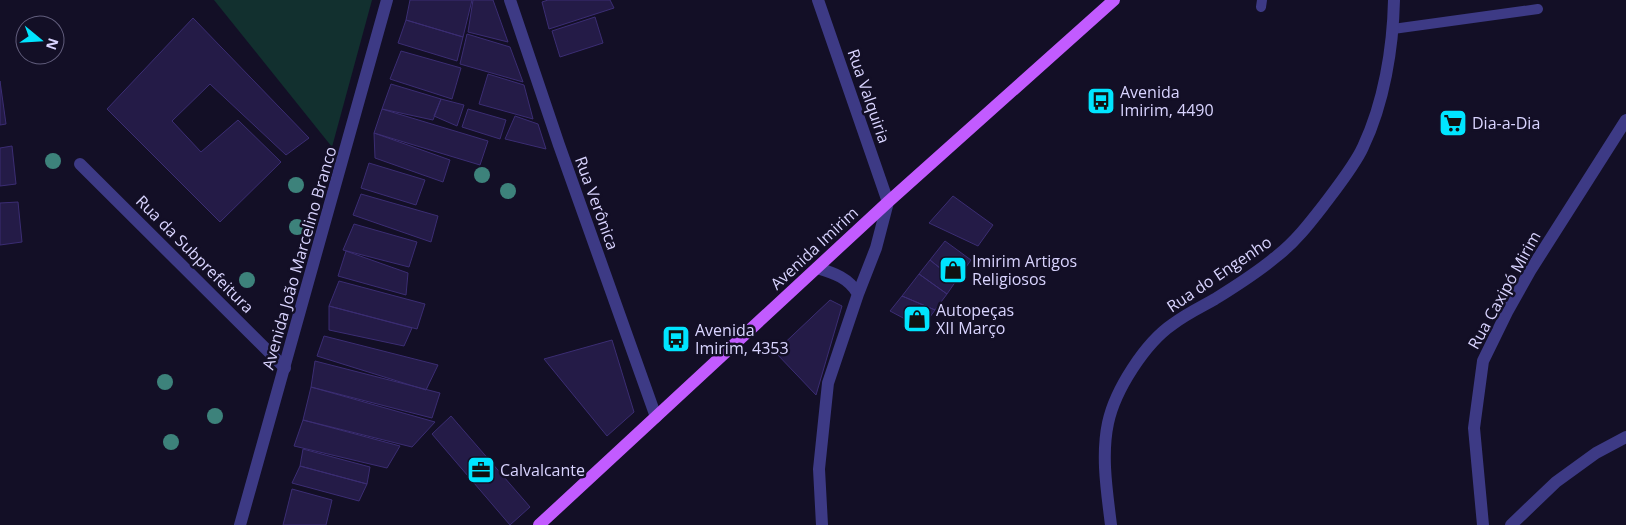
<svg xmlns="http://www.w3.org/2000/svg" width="1626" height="525" font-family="'Open Sans',sans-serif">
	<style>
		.green { fill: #12302f }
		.building { fill: #241b47; stroke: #3b2d73 }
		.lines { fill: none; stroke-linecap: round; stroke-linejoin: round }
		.service { stroke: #3d3a85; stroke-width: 10 }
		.minor { stroke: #3d3a85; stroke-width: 12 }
		.tertiary { stroke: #3d3a85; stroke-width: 12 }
		.primary { stroke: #c25bff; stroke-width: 12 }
		.tree { fill: #3d827b }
		.labels { text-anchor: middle; stroke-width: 5; stroke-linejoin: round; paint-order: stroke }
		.poi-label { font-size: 16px; fill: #d9d4ff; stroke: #130f26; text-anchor: start }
		.street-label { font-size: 16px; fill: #d9d4ff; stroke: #130f26 }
	</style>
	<rect width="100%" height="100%" fill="#130f26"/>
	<path class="green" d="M214 0H372L332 147Z"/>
	<path class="building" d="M410 0H472L463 37 406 20Z
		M473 0H493L508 42 468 32Z
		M548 0H610L614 8 549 29 542 2Z
		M595 17 603 43 560 57 552 31Z
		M193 18 309 138 286 155 210 84 172 121 201 152 238 120 281 162 220 222 107 109Z
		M406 20 463 37 457 61 398 43Z
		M467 34 510 47 523 82 460 64Z
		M401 51 461 68 452 99 390 79Z
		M488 74 524 85 533 119 479 104Z
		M0 81 6 124 0 125Z
		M391 84 441 99 433 120 382 109Z
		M441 99 464 105 457 126 434 116Z
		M382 109 488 141 480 165 374 133Z
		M468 109 506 120 500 139 462 127Z
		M515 116 538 124 546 149 505 139Z
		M374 133 450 160 443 182 375 158Z
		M12 146 16 184 0 186V148Z
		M369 163 425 180 416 205 361 188Z
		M361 194 438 216 431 242 353 215Z
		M953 196 993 225 978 246 929 223Z
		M18 202 22 242 0 245V203Z
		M354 224 417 242 409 267 343 250Z
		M945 241 971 260 956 281 930 260Z
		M346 251 408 273 406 295 338 276Z
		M930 260 956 281 947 294 919 274Z
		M919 274 947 294 935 310 902 296Z
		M339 281 425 304 417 329 329 306Z
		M902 296 935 310 922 328 890 311Z
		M830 300 842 306 816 395 775 352Z
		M329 306 412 328 404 346 329 330Z
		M324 336 438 365 426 390 317 356Z
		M612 340 634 412 607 436 544 359Z
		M315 361 440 393 432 418 311 387Z
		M311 387 435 422 412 447 303 420Z
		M451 416 530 507 510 525 432 434Z
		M303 420 400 446 387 468 294 446Z
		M303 449 370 467 367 484 300 466Z
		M300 466 367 484 359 501 292 483Z
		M292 489 332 500 326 525H283Z"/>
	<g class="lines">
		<path class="service" d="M1261 7 1262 0
			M1393 29 1538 9"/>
		<path class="minor" d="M510 0 559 145 656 417
			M818 0 888 202 876 248 858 294 828 383 819 469 822 525
			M80 164 285 368
			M817 268C834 273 849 278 858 294
			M1111 525C1107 492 1101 456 1108 423 1115 390 1145 343 1173 324 1186 314 1201 307 1215 299 1236 286 1258 272 1277 256 1295 242 1309 224 1323 206 1335 190 1355 165 1363 147 1384 103 1393 48 1394 0
			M1483 525 1474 428 1483 361 1507 312 1530 271 1626 120
			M1511 525 1556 482 1596 453 1626 437"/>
		<path class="tertiary" d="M240 525 387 0"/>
		<path class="primary" d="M539 525 888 202 1114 0"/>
	</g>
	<g class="tree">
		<circle cx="53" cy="161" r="8"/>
		<circle cx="482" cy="175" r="8"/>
		<circle cx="296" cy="185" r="8"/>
		<circle cx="508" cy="191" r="8"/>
		<circle cx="297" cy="227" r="8"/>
		<circle cx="247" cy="280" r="8"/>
		<circle cx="165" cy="382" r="8"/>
		<circle cx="215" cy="416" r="8"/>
		<circle cx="171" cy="442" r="8"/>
	</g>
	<defs>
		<symbol id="bus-square" viewBox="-11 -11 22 22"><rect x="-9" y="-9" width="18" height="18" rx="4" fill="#00e5ff" stroke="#130f26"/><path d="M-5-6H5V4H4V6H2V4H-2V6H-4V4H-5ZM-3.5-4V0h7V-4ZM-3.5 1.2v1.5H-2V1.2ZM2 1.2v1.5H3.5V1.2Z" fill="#111"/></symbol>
		<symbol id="supermarket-square" viewBox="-11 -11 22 22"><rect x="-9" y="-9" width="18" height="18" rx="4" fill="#00e5ff" stroke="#130f26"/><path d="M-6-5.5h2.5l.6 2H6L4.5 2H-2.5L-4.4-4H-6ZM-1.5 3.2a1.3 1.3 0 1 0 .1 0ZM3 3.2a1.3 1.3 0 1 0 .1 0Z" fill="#111"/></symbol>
		<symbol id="shop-square" viewBox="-11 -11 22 22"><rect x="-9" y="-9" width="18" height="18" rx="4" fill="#00e5ff" stroke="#130f26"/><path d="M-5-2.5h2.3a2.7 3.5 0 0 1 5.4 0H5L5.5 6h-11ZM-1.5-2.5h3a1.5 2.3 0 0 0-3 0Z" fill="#111"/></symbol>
		<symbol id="office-square" viewBox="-11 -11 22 22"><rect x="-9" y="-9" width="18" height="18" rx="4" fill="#00e5ff" stroke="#130f26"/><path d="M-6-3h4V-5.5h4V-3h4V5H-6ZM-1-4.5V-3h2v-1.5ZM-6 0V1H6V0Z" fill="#111"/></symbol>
	</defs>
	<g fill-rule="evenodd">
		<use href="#bus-square" x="1085" y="85" width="32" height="32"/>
		<use href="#supermarket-square" x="1437" y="107" width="32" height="32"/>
		<use href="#shop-square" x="937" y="254" width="32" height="32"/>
		<use href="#shop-square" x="901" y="303" width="32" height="32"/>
		<use href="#bus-square" x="660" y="323" width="32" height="32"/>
		<use href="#office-square" x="465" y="454" width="32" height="32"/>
	</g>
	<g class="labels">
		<g class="poi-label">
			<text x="1120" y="98">Avenida<tspan x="1120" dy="18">Imirim, 4490</tspan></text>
			<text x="1472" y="129">Dia-a-Dia</text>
			<text x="972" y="267">Imirim Artigos<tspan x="972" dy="18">Religiosos</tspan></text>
			<text x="936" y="316">Autopeças<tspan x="936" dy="18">XII Março</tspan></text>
			<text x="695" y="336">Avenida<tspan x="695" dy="18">Imirim, 4353</tspan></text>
			<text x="500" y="476">Calvalcante</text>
		</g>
		<g class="street-label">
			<text transform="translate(869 96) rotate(71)" y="6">Rua Valquiria</text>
			<text transform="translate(597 203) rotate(70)" y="6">Rua Verônica</text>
			<text transform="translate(814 248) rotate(-43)" y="6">Avenida Imirim</text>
			<text transform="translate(195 254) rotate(45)" y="6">Rua da Subprefeitura</text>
			<text transform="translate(299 258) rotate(-74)" y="6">Avenida João Marcelino Branco</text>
			<text transform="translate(1219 274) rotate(-34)" y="6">Rua do Engenho</text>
			<text transform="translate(1504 290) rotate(-61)" y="6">Rua Caxipó Mirim</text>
		</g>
	</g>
	<g transform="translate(40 40) rotate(108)"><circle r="24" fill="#130f26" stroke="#625e7d"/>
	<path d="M0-4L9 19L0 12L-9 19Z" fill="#00e5ff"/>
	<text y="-8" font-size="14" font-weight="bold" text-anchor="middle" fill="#d9d4ff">N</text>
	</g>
</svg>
